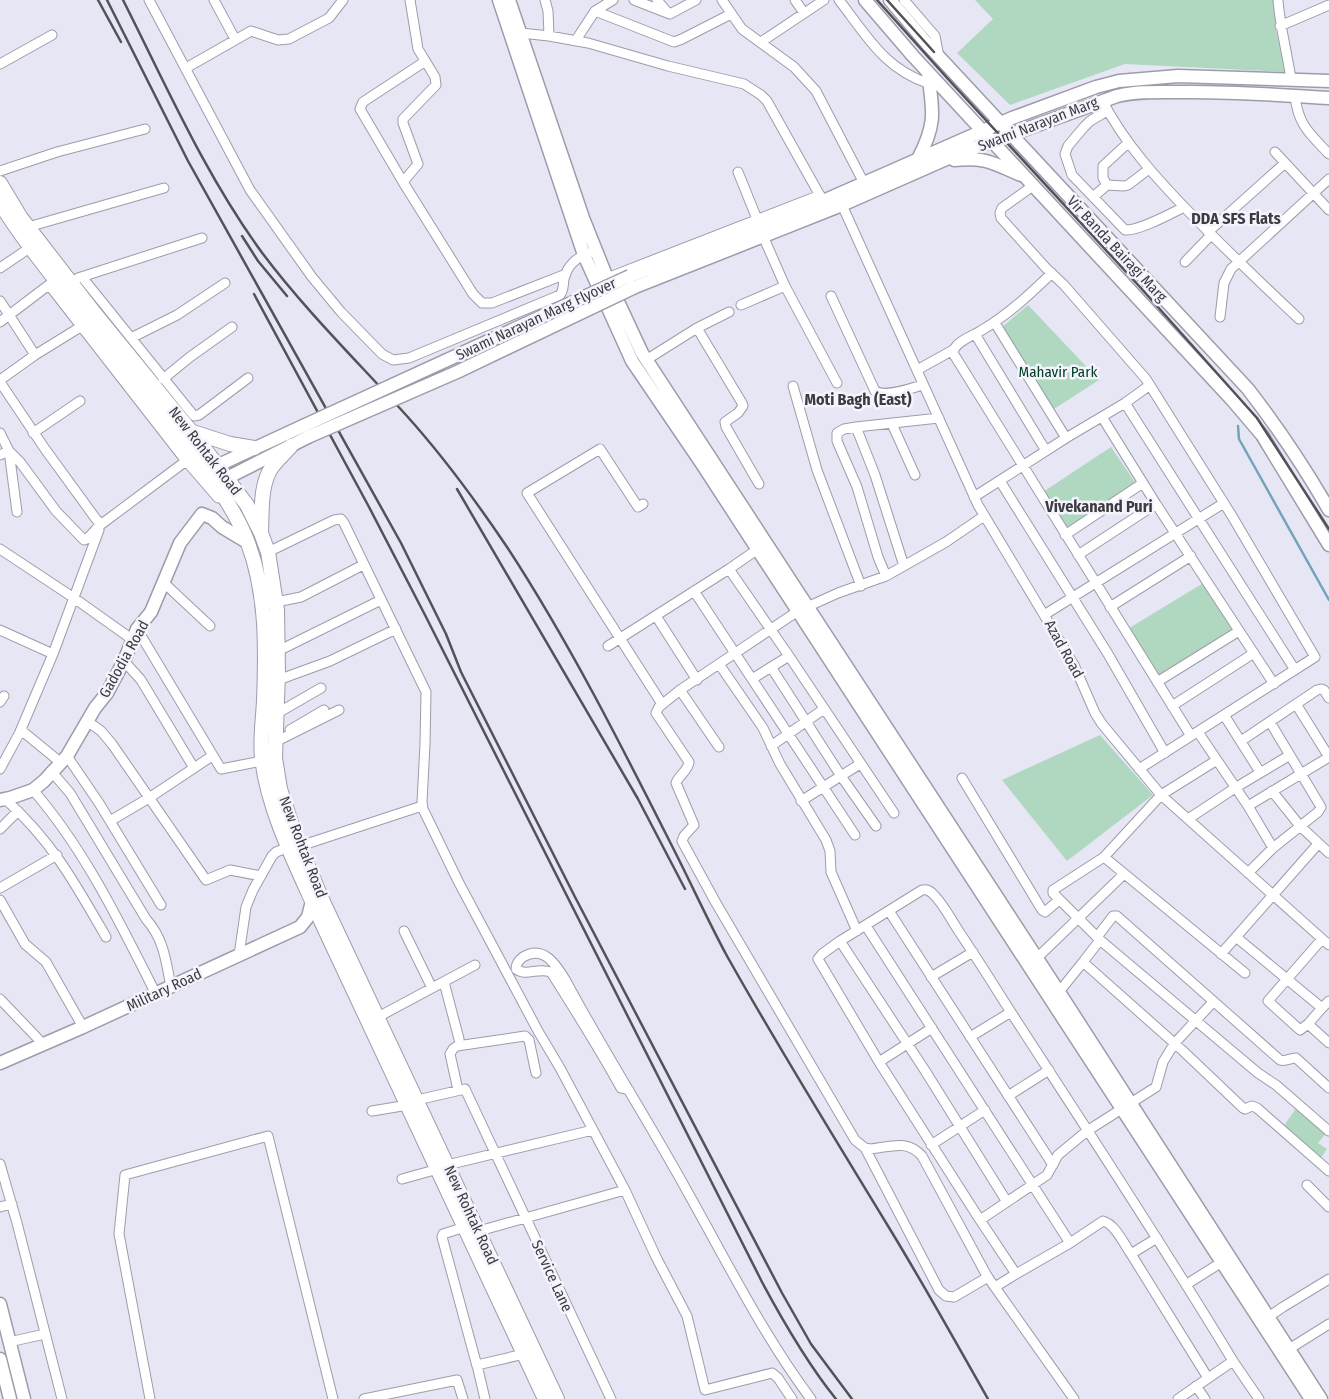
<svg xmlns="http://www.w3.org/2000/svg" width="1329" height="1399" font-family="'Fira Sans Condensed',sans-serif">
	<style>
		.green { fill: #b0d8c1 }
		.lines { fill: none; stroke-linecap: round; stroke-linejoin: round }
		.stream { stroke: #72a4ba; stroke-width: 2.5 }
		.street-casing { stroke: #9d9caa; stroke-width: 11 }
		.secondary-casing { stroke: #9d9caa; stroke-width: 15 }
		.primary-casing { stroke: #9d9caa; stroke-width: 16 }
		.street { stroke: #fff; stroke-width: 9 }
		.secondary { stroke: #fff; stroke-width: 12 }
		.primary { stroke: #fff; stroke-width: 14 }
		.rail { stroke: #535259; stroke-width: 2.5 }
		.secondary-bridge-casing { stroke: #9d9caa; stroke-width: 15; stroke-linecap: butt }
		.secondary-bridge { stroke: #fff; stroke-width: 12 }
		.labels { text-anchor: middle; stroke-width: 5; stroke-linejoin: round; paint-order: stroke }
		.street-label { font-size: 15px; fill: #3c3b41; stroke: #f5f4fd }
		.park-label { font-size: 15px; fill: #024128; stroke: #f5f4fd }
		.neighbourhood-label { font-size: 16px; font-weight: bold; fill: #3c3b41; stroke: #f5f4fd }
	</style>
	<rect width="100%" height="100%" fill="#e7e6f5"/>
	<path class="green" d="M975 0H1275L1276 31 1286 72 1125 64 1010 105 957 53 993 19Z
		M1028 305 1099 380 1054 409 1001 328Z
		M1111 447 1137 485 1068 532 1043 492Z
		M1205 582 1236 629 1158 679 1126 630Z
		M1100 735 1153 795 1067 861 1002 780Z
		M1297 1107 1327 1132 1318 1143 1327 1149 1320 1159 1283 1127Z"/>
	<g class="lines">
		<path class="stream" d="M1238 426 1239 439 1329 600"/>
		<defs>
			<path id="street" d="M149 0 250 190 312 277 341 312 382 354 393 360 409 358 560 295C564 290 563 285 564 279 567 266 577 257 589 253
				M214 0 235 39
				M545 0 548 11 549 36
				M634 0 670 14 696 0
				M657 0 668 13
				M722 0 742 29 794 67 816 91 864 183
				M795 0 804 13
				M839 0C867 36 884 69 930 84
				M904 0 935 36 939 57
				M1278 0C1280 27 1287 52 1291 79
				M595 11 674 42 682 39 731 14
				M1280 26 1329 5
				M521 33 549 36 588 43 668 66 744 84 761 95 767 101 823 201
				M576 40 595 11 613 0
				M761 42 824 0
				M424 62 363 102 360 109 403 182 473 294 482 303H492L566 274
				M0 64 52 35
				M186 68 251 31 278 40 289 39 329 18 343 0
				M1295 96C1298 125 1310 134 1329 154
				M1102 100C1125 144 1157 179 1191 214 1226 250 1263 285 1299 319
				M1107 111 1090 121 1084 127 1068 146 1065 154 1072 175 1125 230C1139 231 1170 214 1184 207
				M1275 152 1329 210
				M0 171 57 152 145 129
				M738 172 757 219
				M403 182 418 164 403 123V119L436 85 435 77 418 49 410 0
				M1034 185 1002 208 1000 213 1001 218 1046 268 1064 285 1146 379 1232 516 1315 657 1139 769
				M1107 185 1103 178V166L1128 143
				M1093 197 1107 185 1124 186 1128 185 1149 169
				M842 205 978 505 1074 665 1095 713 1102 724 1161 795 1329 945
				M28 227 164 188
				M1208 232 1285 163
				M763 236 785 286 837 383
				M1185 262 1211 235
				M0 268 31 247
				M1052 273C1030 294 1008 315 982 330 973 336 954 342 953 353L1191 736
				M82 277 194 416 199 415 248 378
				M78 278 202 238
				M607 278 820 195
				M831 296 875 391C886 398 911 388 923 385
				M0 301 35 355
				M741 305 785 286
				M1220 317 1224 283 1231 269 1329 179
				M0 322 54 281
				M995 323 1066 438
				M697 328 742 403 743 406 738 413 725 422 726 427 759 484
				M975 334 1046 451
				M131 338 177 315 225 283
				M646 360 697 328 729 312
				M917 370 953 350
				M163 379 190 357 232 327
				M0 380 35 355 82 326
				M0 382 45 449 96 519 99 522V530L53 654 19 734 0 769
				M793 386 817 470 861 586
				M1125 403 1295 670
				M1102 417 1156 504 1274 684
				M892 424 915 475
				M856 427 875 475 904 566
				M0 433 9 451 20 462 56 511 84 540 87 539 99 526 186 461 49 285
				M33 433 80 401
				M0 455 9 451 17 512
				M186 461 218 498
				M1000 481 1108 654 1165 753
				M974 497 1066 438 1125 403 1150 385
				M643 504 638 507 600 449 527 493 662 704
				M984 516 946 542 886 576 838 593 798 611 680 690 659 707 656 713 689 762C688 771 679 775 676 783L694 825 684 836 682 841 716 903 855 1140 865 1148 870 1149C891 1147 907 1139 922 1156L987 1276 1074 1399
				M1065 535 1143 483
				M0 549 74 598 133 640
				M758 549 729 569 789 656 894 813
				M268 552 334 520 341 519 344 523 426 692 425 744 422 802 423 809 458 881 538 1031 560 1068 625 1190 656 1257 687 1316 705 1390 772 1373 778 1378 792 1399
				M1078 555 1156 504
				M886 576 878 557 857 487 837 441V433L844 429 856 427 939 418
				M163 582 210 626
				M694 591 752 679
				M276 602 301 597 363 565
				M1110 607 1191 556
				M1044 615 1224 503
				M656 616 697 680
				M137 629 221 769 262 761
				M0 630 53 654
				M608 646 729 569
				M278 651 381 600
				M789 656 752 679 855 835
				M124 661 141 680 194 768
				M719 664 763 728 780 764 826 840 830 851 831 872 857 931
				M771 667 841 776 876 826
				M278 680 330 661 396 629
				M1157 682 1239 631
				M680 690 719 747
				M0 702 4 696
				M1296 704 1329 757
				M1172 706 1254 653
				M276 714 321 688
				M1224 715 1260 772
				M87 721 101 731 112 744 206 880 230 870 261 876
				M21 730 60 762
				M290 730 324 710
				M1198 732 1248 806 1273 848 1318 812 1321 807 1270 722
				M1241 741 1317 690 1321 689 1324 690 1329 698
				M275 742 339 710
				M771 746 824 709
				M67 756 99 803 161 905
				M1217 760 1161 795 1104 857 1053 890V893L1100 940 1258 1073 1276 1085 1329 1131
				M51 771 70 793 146 919C164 939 166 961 171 987
				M962 778 1042 910 1045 912 1059 900
				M33 790C85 850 120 923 156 994
				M1272 791 1300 826 1329 853
				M5 799C52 841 75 883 106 937
				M801 801 860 764
				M1248 806 1329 757
				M1188 819 1235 788 1290 755
				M110 821 149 798 212 756
				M0 829 18 811
				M300 846 422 806
				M1104 857 1245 973
				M1248 873 1273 848
				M0 888 57 855
				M0 900 25 944 46 962 83 1027
				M889 911 1053 1165
				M866 926 1070 1243 1103 1221C1115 1224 1124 1244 1131 1254
				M404 931 432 988
				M1097 937 1113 916H1117L1280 1060C1286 1062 1290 1058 1296 1058L1329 1088
				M1236 937 1322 1008 1329 1001
				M1322 939 1268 1001 1300 1030 1308 1024 1322 1008
				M840 941 924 1069 1007 1202
				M1221 954 1318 844
				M239 955 246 907 253 890 272 856 276 852 289 847
				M1037 958 1124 874
				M1083 962 1100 940
				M931 977 973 952
				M444 982 459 1039
				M1059 992 1083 962 1182 1050 1243 1108 1245 1109 1252 1106 1257 1108 1329 1171
				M0 999 43 1044
				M378 1017 475 965
				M1308 1024 1329 1043
				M970 1037 1011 1012
				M879 1062 932 1028
				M458 1090 450 1054 453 1049 457 1046 525 1036 529 1040 536 1073
				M629 1090 621 1088C599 1048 575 1010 551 972 537 967 527 977 516 969 516 964 519 960 523 957 544 944 557 966 566 981 604 1052 648 1120 687 1191 726 1260 763 1335 811 1399
				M1008 1096 1049 1070
				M417 1100 465 1089 611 1399
				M372 1111 408 1105
				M931 1145 985 1110
				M865 1148 939 1290 946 1296 954 1297 988 1277
				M0 1164 17 1223 62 1399
				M447 1165 593 1130
				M402 1179 438 1169
				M1307 1185 1329 1207
				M0 1207 12 1204
				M980 1220 1016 1274 995 1287
				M465 1227 443 1234 442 1237 477 1366
				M479 1231 625 1190
				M1157 1238 1131 1254 1208 1378
				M1016 1274 1070 1243
				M1187 1284 1222 1262
				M1264 1320 1283 1307 1329 1279
				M9 1342 45 1334
				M1289 1349 1329 1324
				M1233 1361 1259 1399
				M1196 1386 1205 1399
				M150 1399 119 1234 125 1175 268 1136 333 1399
				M364 1399 457 1380 463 1399
				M485 1399 477 1365 524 1354
				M1178 1399 1233 1361C1160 1240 1082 1122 1005 1003 990 979 974 954 958 930 950 918 943 903 932 893 929 890 926 889 922 890L840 941 822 954 818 959 879 1062 980 1220 1047 1175 1058 1155 1087 1131 1156 1087 1163 1062 1174 1044 1213 1002"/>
			<path id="secondary" d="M499 0 584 255 632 361 702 464 1311 1399
				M509 0 583 218 607 278 642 353 1059 992 1321 1399
				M865 0 913 56 1233 401 1262 435 1329 545
				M890 0 929 46 1248 389C1278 428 1305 468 1329 510
				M918 159C937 123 933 111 928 73
				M954 160C987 157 992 163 1021 175
				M630 276 823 201 1012 118 1096 87 1119 81 1178 76 1329 81
				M635 287 842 205 960 153 1117 96C1137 91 1158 92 1178 92 1229 91 1279 95 1329 98
				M210 469 303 426
				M219 482 308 437
				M0 800 10 798 33 790 44 781 67 756 95 708 107 693 124 661 137 629 151 612 180 543 202 514 212 518 222 527 247 542
				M0 1063 83 1027 300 927 308 917 312 901
				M0 1304 24 1399
				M0 1359 10 1399"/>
			<path id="primary" d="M0 183 21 218 96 315 198 440 247 505 261 533 268 552 277 610 278 672 275 758 280 789 296 838 324 904 557 1399
				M0 203C26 244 57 282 88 321 114 352 139 385 164 417 194 455 231 498 248 543 267 594 266 648 264 701 263 720 260 740 262 758 268 813 300 873 322 923L545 1399
				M193 432 230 444 254 448
				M261 532C262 511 260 484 272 467 278 459 285 453 291 446"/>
		</defs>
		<use href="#street" class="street-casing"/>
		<use href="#secondary" class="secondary-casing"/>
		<use href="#primary" class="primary-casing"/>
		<use href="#street" class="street"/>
		<use href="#secondary" class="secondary"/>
		<use href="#primary" class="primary"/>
		<path class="rail" d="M98 0 121 42
			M107 0 188 161 401 543 446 634 461 672 575 897 782 1293 811 1344 852 1399
			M123 0C166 85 206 177 263 254 306 311 358 362 406 415 443 456 476 501 507 547 569 642 620 743 671 844 690 881 707 919 727 956 778 1047 834 1137 888 1226 923 1283 955 1341 988 1399
			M877 0 948 79 1140 287 1257 418 1329 529
			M887 0 934 52
			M242 236 258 261 287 296
			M254 294 369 507 425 615 762 1282C784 1323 807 1363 836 1399
			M457 489 638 799 685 889"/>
		<defs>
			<path id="secondary-bridge" d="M303 426 630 276
				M308 437 457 372 635 287"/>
		</defs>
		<use href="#secondary-bridge" class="secondary-bridge-casing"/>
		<use href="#secondary-bridge" class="secondary-bridge"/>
	</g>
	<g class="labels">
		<g class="street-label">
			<text transform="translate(1038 124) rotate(-21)" y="5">Swami Narayan Marg</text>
			<text transform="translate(1117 249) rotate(47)" y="5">Vir Banda Bairagi Marg</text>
			<text transform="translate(536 319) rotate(-25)" y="5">Swami Narayan Marg Flyover</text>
			<text transform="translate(205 451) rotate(52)" y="5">New Rohtak Road</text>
			<text transform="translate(1064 649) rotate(61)" y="5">Azad Road</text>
			<text transform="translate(124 659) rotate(-61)" y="5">Gadodia Road</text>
			<text transform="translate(303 847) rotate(69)" y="5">New Rohtak Road</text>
			<text transform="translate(164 990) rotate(-25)" y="5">Military Road</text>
			<text transform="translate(471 1215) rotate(65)" y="5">New Rohtak Road</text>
			<text transform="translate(552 1276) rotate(65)" y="5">Service Lane</text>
		</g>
		<g class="park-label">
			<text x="1058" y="377">Mahavir Park</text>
		</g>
		<g class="neighbourhood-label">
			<text x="1236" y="224">DDA SFS Flats</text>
			<text x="858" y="405">Moti Bagh (East)</text>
			<text x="1099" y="512">Vivekanand Puri</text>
		</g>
	</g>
</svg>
